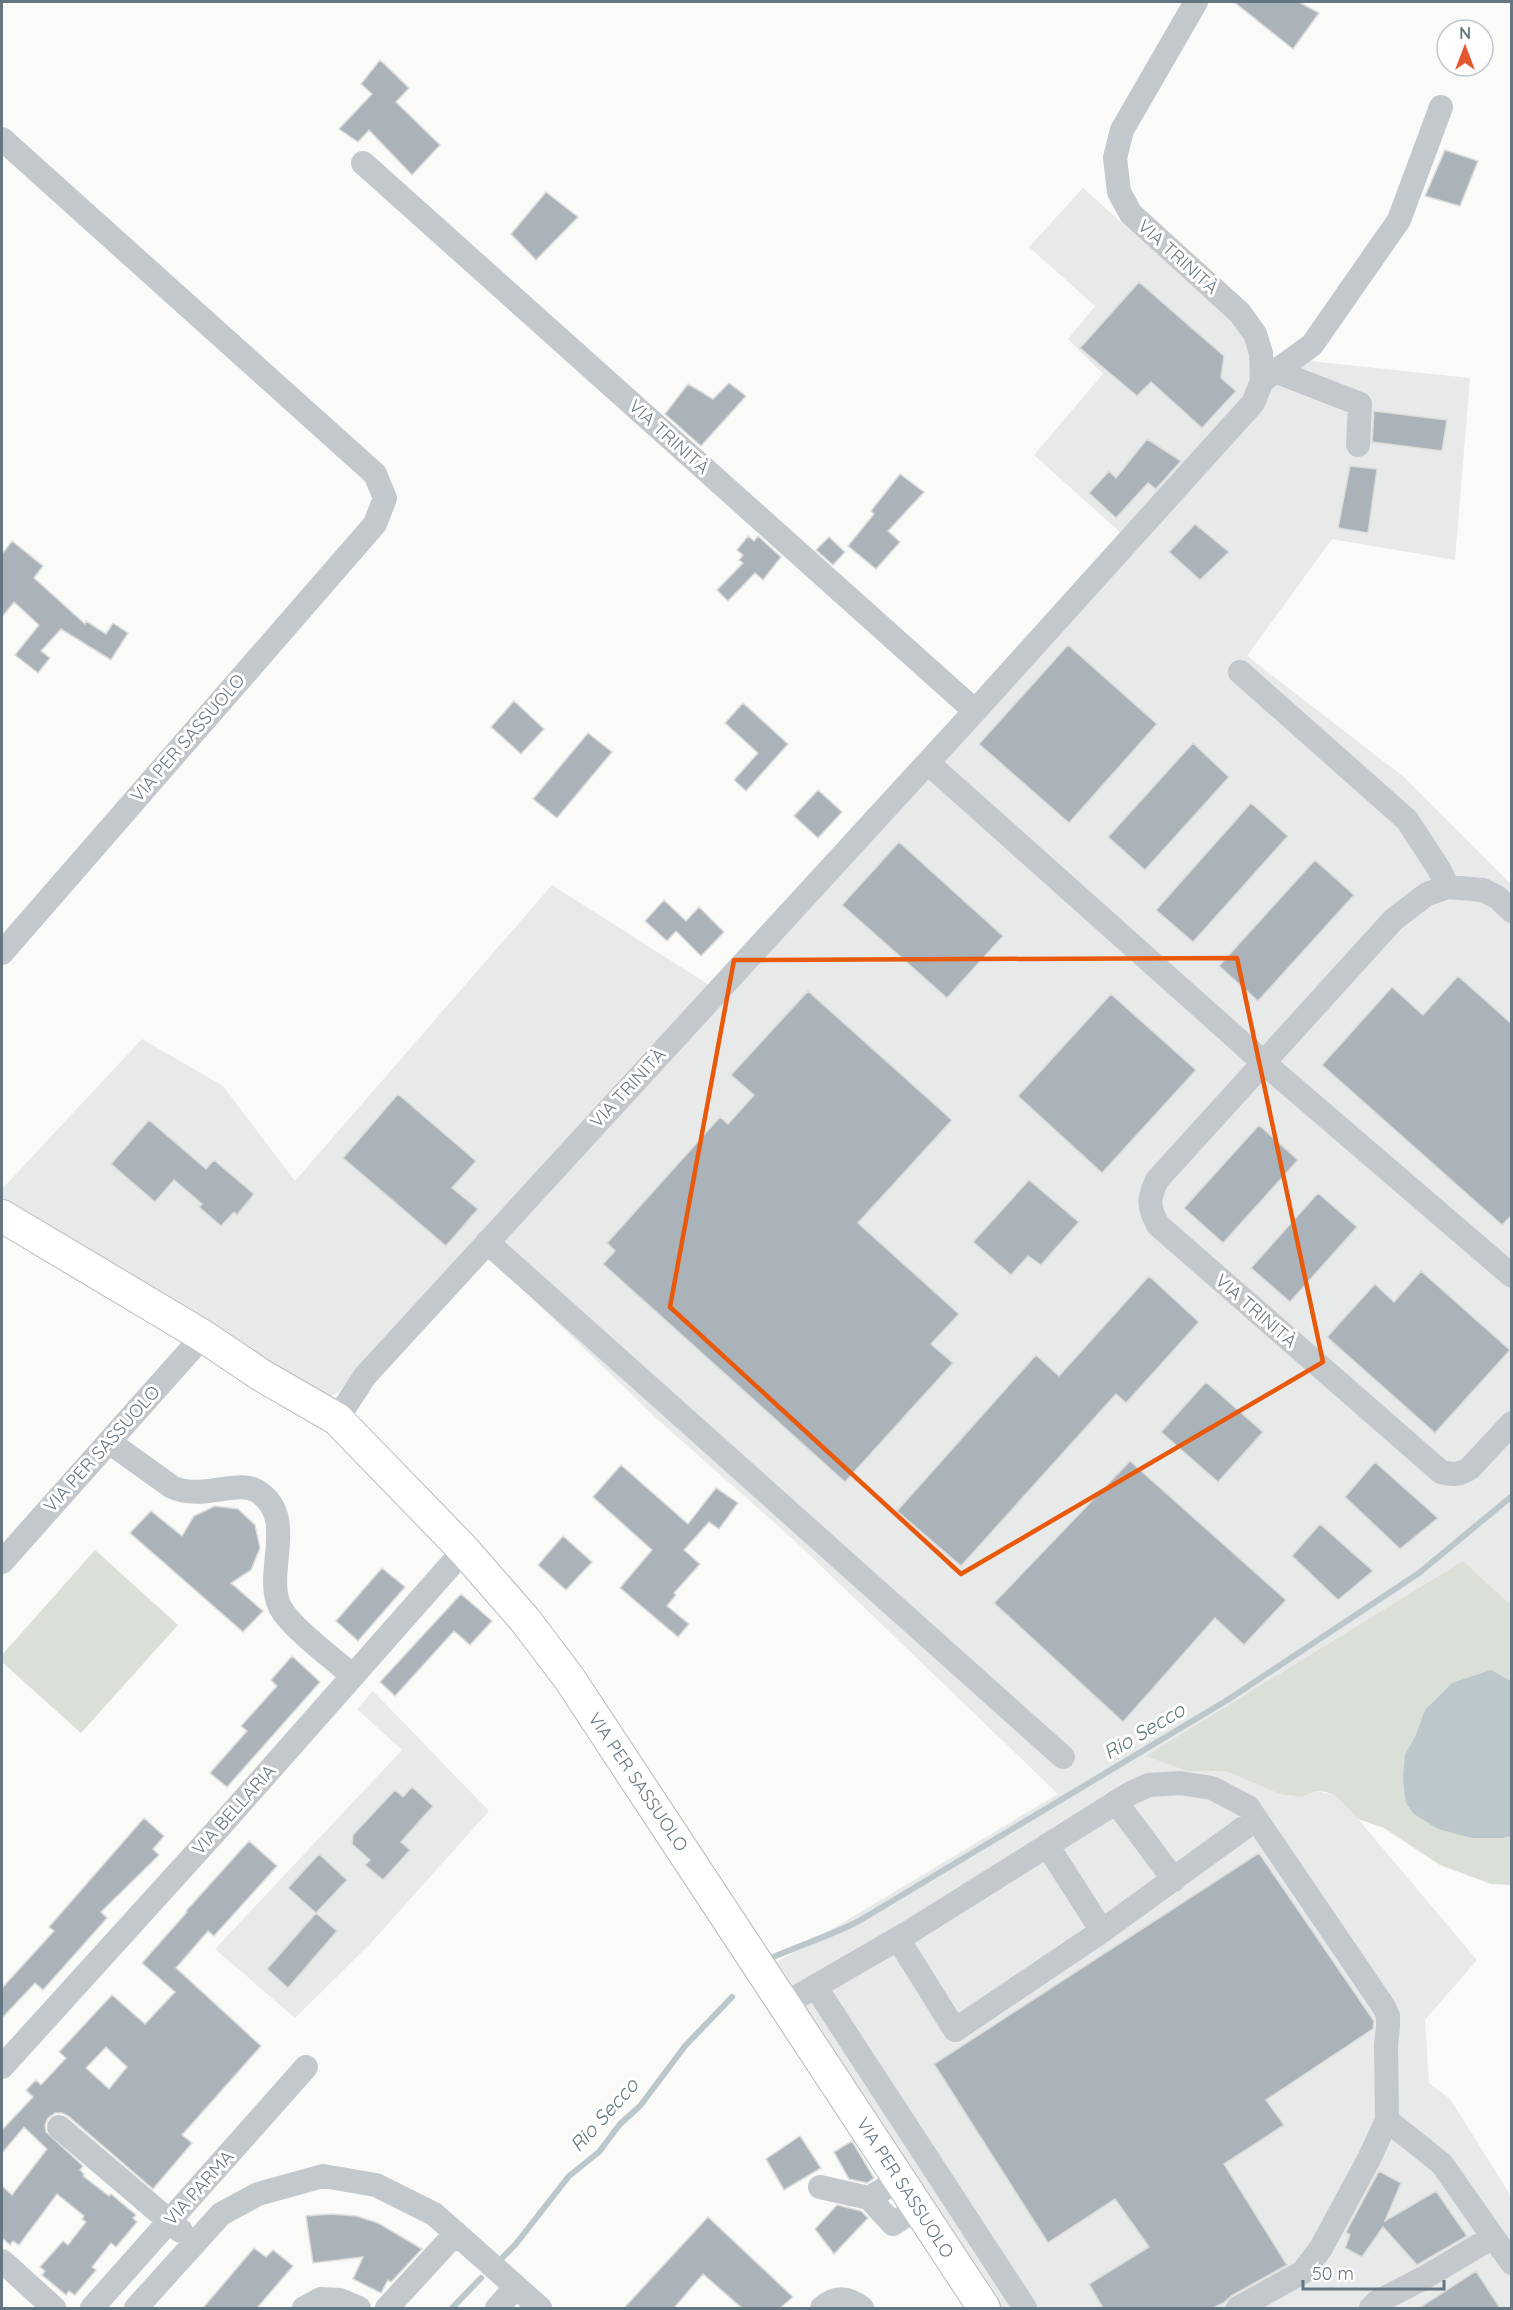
<svg xmlns="http://www.w3.org/2000/svg" width="1513" height="2310" font-family="Quicksand,sans-serif">
	<style>
		.built { fill: #e8e9e9 }
		.green { fill: #dadfd7 }
		.water { fill: #bbc7cb }
		.lines { fill: none; stroke-linecap: round; stroke-linejoin: round }
		.stream { stroke: #bbc7cb; stroke-width: 6 }
		.building { fill: #aab3b9; stroke: #dcdcda; stroke-width: 1.5; fill-rule: evenodd }
		.major-casing { stroke: #b5babe; stroke-width: 34 }
		.minor { stroke: #c3c8cc; stroke-width: 24 }
		.major { stroke: #fff; stroke-width: 32 }
		.marked { fill: none; stroke: #e8590c; stroke-width: 4.5; stroke-linejoin: round }
		.labels { text-anchor: middle; stroke-width: 6; stroke-linejoin: round; paint-order: stroke }
		.street-label { font-size: 18px; fill: #657683; stroke: #fff }
		.water-label { font-size: 20px; font-style: italic; fill: #60757c; stroke: #fff }
	</style>
	<rect width="100%" height="100%" fill="#fafaf8"/>
	<path class="built" d="M1083 188 1272 357 1470 378 1455 560 1332 539 1247 656 1405 778 1511 884V1605L1463 1561 1187 1771H1226L1279 1794 1302 1797 1316 1791 1334 1795 1358 1819 1477 1960 1425 2020 1429 2083 1450 2099 1511 2196V2308H1002L772 1965 1058 1794 795 1541 657 1419 475 1243 339 1392 329 1397 2 1226V1189L142 1039 223 1086 295 1181 552 885 717 990 1121 533 1034 455 1103 374 1068 339 1095 306 1029 247Z
		M373 1691 489 1811 370 1944 295 2018 215 1949 402 1750 357 1709Z"/>
	<path class="green" d="M95 1550 178 1625 81 1733 2 1662V1655Z
		M1463 1561 1511 1605V1885L1491 1884 1440 1865 1384 1828 1358 1819 1334 1795 1326 1792 1316 1791 1302 1797 1279 1794 1226 1771H1187L1146 1756Z"/>
	<path class="water" d="M1491 1670 1511 1681V1836L1503 1838H1472L1438 1829 1414 1814 1406 1803 1403 1780 1405 1755 1416 1735 1425 1710 1452 1683Z"/>
	<g class="lines">
		<path class="stream" d="M771 1958C800 1945 830 1936 859 1921L1229 1699 1419 1573 1512 1496
			M503 2257 515 2245 569 2176 599 2152 620 2124 640 2106 685 2046 732 1997
			M452 2308 481 2278"/>
	</g>
	<path class="building" d="M1234 2H1299L1319 13 1293 49Z
		M380 60 409 88 396 102 440 145 412 175 369 130 358 142 339 129 372 94 361 84Z
		M1445 150 1478 161 1460 206 1425 196Z
		M546 192 578 217 536 260 511 234Z
		M1139 282 1224 356 1221 378 1236 391 1202 428 1151 382 1137 396 1080 348Z
		M729 383 746 396 701 446 665 414 688 384 713 399Z
		M1374 411 1447 420 1442 451 1372 442Z
		M1147 439 1181 461 1156 489 1148 483 1116 518 1089 493 1109 471 1116 478Z
		M1350 466 1377 469 1368 533 1338 528Z
		M900 474 924 492 888 531 900 542 876 569 848 546 874 514 871 511Z
		M1195 524 1229 552 1200 580 1169 552Z
		M748 536 754 541 758 536 781 557 763 580 755 573 728 601 717 590 743 563 739 560 743 555 737 550Z
		M829 537 845 552 833 565 816 550Z
		M12 541 43 566 34 578 85 624 86 621 106 634 113 623 128 633 111 660 61 629 41 651 50 658 38 673 15 655 39 625 14 602 2 617V554Z
		M1068 645 1157 724 1069 823 979 744Z
		M514 701 544 729 521 754 491 727Z
		M743 703 788 744 746 791 734 780 758 753 725 723Z
		M588 733 612 752 557 818 533 799Z
		M1193 743 1229 777 1145 870 1108 837Z
		M818 790 842 812 818 838 794 816Z
		M1251 803 1288 836 1193 942 1156 910Z
		M899 842 1003 936 947 998 842 905Z
		M1315 860 1354 895 1258 1001 1219 966Z
		M664 900 686 921 699 907 724 932 701 956 676 931 667 941 645 921Z
		M1458 976 1512 1024V1215L1502 1225 1322 1065 1392 987 1423 1015Z
		M808 991 952 1120 858 1223 959 1314 931 1344 953 1363 845 1482 603 1264 615 1251 607 1243 720 1117 728 1124 754 1095 731 1075Z
		M1111 994 1196 1070 1102 1173 1018 1096Z
		M398 1094 476 1161 452 1188 478 1209 446 1246 343 1158Z
		M149 1120 206 1169 214 1160 254 1194 237 1215 234 1212 221 1226 199 1207 202 1204 174 1180 155 1202 111 1164Z
		M1259 1125 1298 1160 1223 1243 1184 1208Z
		M1029 1180 1079 1222 1041 1265 1028 1256 1011 1275 973 1242Z
		M1318 1193 1357 1227 1290 1302 1251 1268Z
		M1421 1271 1510 1350 1435 1433 1327 1337 1375 1284 1394 1302Z
		M1149 1276 1199 1322 1126 1403 1116 1394 961 1566 897 1511 1036 1355 1059 1376Z
		M1206 1382 1263 1432 1218 1482 1161 1432Z
		M1130 1461 1286 1600 1244 1645 1215 1618 1123 1722 994 1603Z
		M1375 1462 1438 1518 1400 1549 1345 1497Z
		M621 1465 688 1524 716 1488 738 1503 719 1529 709 1522 684 1550 700 1564 674 1593 676 1595 667 1606 689 1624 678 1637 620 1588 652 1550 593 1497Z
		M215 1506 238 1509 255 1525 260 1548 251 1570 231 1583 263 1611 243 1632 130 1533 151 1511 182 1536 194 1516Z
		M1320 1524 1373 1571 1338 1600 1292 1556Z
		M563 1536 592 1562 566 1590 538 1565Z
		M382 1568 405 1587 358 1641 336 1621Z
		M461 1594 492 1621 470 1645 454 1631 395 1696 380 1682Z
		M292 1656 320 1682 227 1787 210 1773 247 1731 241 1726 277 1686 271 1680Z
		M412 1787 433 1806 401 1842 410 1850 383 1880 365 1865 370 1860 352 1844 353 1835 395 1790 403 1797Z
		M144 1818 164 1836 153 1849 159 1855 101 1912 107 1918 43 1990 35 1983 2 2018V1988L54 1931 49 1927Z
		M249 1841 277 1866 214 1936 208 1931 176 1968 261 2046 182 2135 192 2143 153 2189 68 2116 62 2113H55L48 2118 45 2125 46 2132 83 2166 80 2170 84 2174 83 2176 109 2196 111 2194 136 2215 133 2218 137 2222 116 2247 111 2243 92 2267 96 2270 75 2295 69 2291 66 2295 42 2275 45 2271 40 2267 63 2241 68 2245 86 2222 82 2219 84 2216 57 2194 19 2245 13 2241 10 2245 2 2238V2186L12 2195 47 2149 24 2127 2 2153V2130L33 2097 26 2090 36 2080 41 2085 66 2058 59 2052 112 1995 145 2024 175 1992 142 1963 187 1912 186 1911ZM106 2047 127 2067 109 2089 86 2068Z
		M1259 1853 1374 2021 1373 2029 1266 2100 1284 2125 1224 2164 1287 2265 1231 2296 1225 2302 1213 2308H1103L1089 2284 1149 2247 1115 2199 1048 2243 934 2064Z
		M319 1854 347 1880 316 1913 288 1888Z
		M316 1913 337 1931 288 1988 267 1969Z
		M800 2136 821 2168 784 2190 766 2159Z
		M852 2141 874 2178 867 2183 849 2179 834 2152Z
		M1379 2171 1401 2183 1385 2221 1436 2191 1467 2236 1417 2265 1383 2227 1362 2257 1345 2248 1350 2235 1346 2232Z
		M837 2205 861 2211 868 2218 834 2254 815 2229Z
		M331 2214 356 2216 378 2223 422 2249 391 2282 388 2280 381 2293 353 2279 363 2257 313 2263 306 2216Z
		M708 2217 793 2297 780 2308H742L703 2274 674 2308H624Z
		M254 2248 266 2257 273 2250 293 2266 257 2308H203Z
		M1476 2271 1500 2308H1419Z"/>
	<g class="lines">
		<defs>
			<path id="major" d="M2 1216 203 1336 261 1375 337 1419 464 1550 525 1620 569 1678 984 2308"/>
		</defs>
		<use href="#major" class="major-casing"/>
		<path class="minor" d="M2 139 375 474 385 498 375 524 2 953
			M363 163 975 711
			M1275 371 1360 404 1358 445
			M1262 381 1312 345 1399 220 1441 107
			M1240 672 1407 820 1439 869 1448 887
			M928 763 1264 1063 1512 1276
			M1512 911 1497 897 1483 890 1448 887 1427 894 1394 919 1157 1180C1148 1200 1148 1206 1158 1225L1441 1472C1453 1475 1460 1475 1470 1468L1512 1423
			M487 1242 1063 1757
			M337 1419 365 1376 975 711 1253 403 1262 381 1261 353 1255 334 1240 313 1131 214 1119 192 1115 158 1122 130 1196 2
			M109 1442 172 1487C202 1501 237 1479 257 1491 299 1517 263 1572 280 1607 291 1628 334 1659 353 1676
			M2 1562 203 1336
			M1116 1802 1174 1880
			M1102 1931 1256 1819
			M898 1939 955 2030 1102 1931 1047 1845
			M815 1986 1025 2308
			M785 2004 911 1931 1131 1793 1149 1785 1180 1783 1212 1788 1248 1807 1384 2007 1388 2016V2027L1386 2045 1387 2120 1369 2159 1321 2248 1303 2272 1238 2308
			M2 2067 216 1831 464 1550
			M59 2127 181 2231
			M820 2187 869 2198 899 2180
			M869 2198 893 2224 917 2208
			M1493 2237 1512 2263
			M2 2261 54 2308
			M92 2308 306 2067
			M136 2308 221 2214 258 2194 323 2176 376 2185 434 2214 540 2308
			M304 2308 321 2299 340 2300 359 2308
			M387 2308 456 2233
			M497 2308 516 2287
			M822 2308C835 2296 849 2297 862 2308
			M1371 2308 1377 2302 1422 2279 1493 2237 1442 2164 1387 2120"/>
		<use href="#major" class="major"/>
	</g>
	<path class="marked" d="M1237 958 1323 1362 961 1574 670 1307 734 960Z"/>
	<g class="labels">
		<g class="street-label">
			<text transform="translate(1178 257) rotate(42)" y="6">VIA TRINITÀ</text>
			<text transform="translate(669 437) rotate(42)" y="6">VIA TRINITÀ</text>
			<text transform="translate(188 738) rotate(-49)" y="6">VIA PER SASSUOLO</text>
			<text transform="translate(628 1088) rotate(-47)" y="6">VIA TRINITÀ</text>
			<text transform="translate(1256 1311) rotate(41)" y="6">VIA TRINITÀ</text>
			<text transform="translate(102 1449) rotate(-48)" y="6">VIA PER SASSUOLO</text>
			<text transform="translate(638 1782) rotate(56)" y="6">VIA PER SASSUOLO</text>
			<text transform="translate(234 1810) rotate(-48)" y="6">VIA BELLARIA</text>
			<text transform="translate(199 2188) rotate(-48)" y="6">VIA PARMA</text>
			<text transform="translate(905 2188) rotate(57)" y="6">VIA PER SASSUOLO</text>
		</g>
		<g class="water-label">
			<text transform="translate(1144 1731) rotate(-31)" y="7">Rio Secco</text>
			<text transform="translate(604 2115) rotate(-48)" y="7">Rio Secco</text>
		</g>
	</g>
	<rect width="1513" height="2310" fill="none" stroke="#657683" stroke-width="6"/>
	<g transform="translate(1465 48)"><circle r="28" fill="#ffffff" stroke="#c1c8cd" stroke-width="1.5"/>
	<path d="M0-4.5L10 22L0 15L-10 22Z" fill="#e4572e"/>
	<text y="-9" font-size="16" font-weight="bold" text-anchor="middle" fill="#657683">N</text>
	</g>
	<path d="M1303 2280v9h141v-9" fill="none" stroke="#657683" stroke-width="3"/>
	<text x="1312" y="2280" font-size="18" fill="#657683" stroke="#ffffff" stroke-width="4.5" paint-order="stroke">50 m</text>
</svg>
